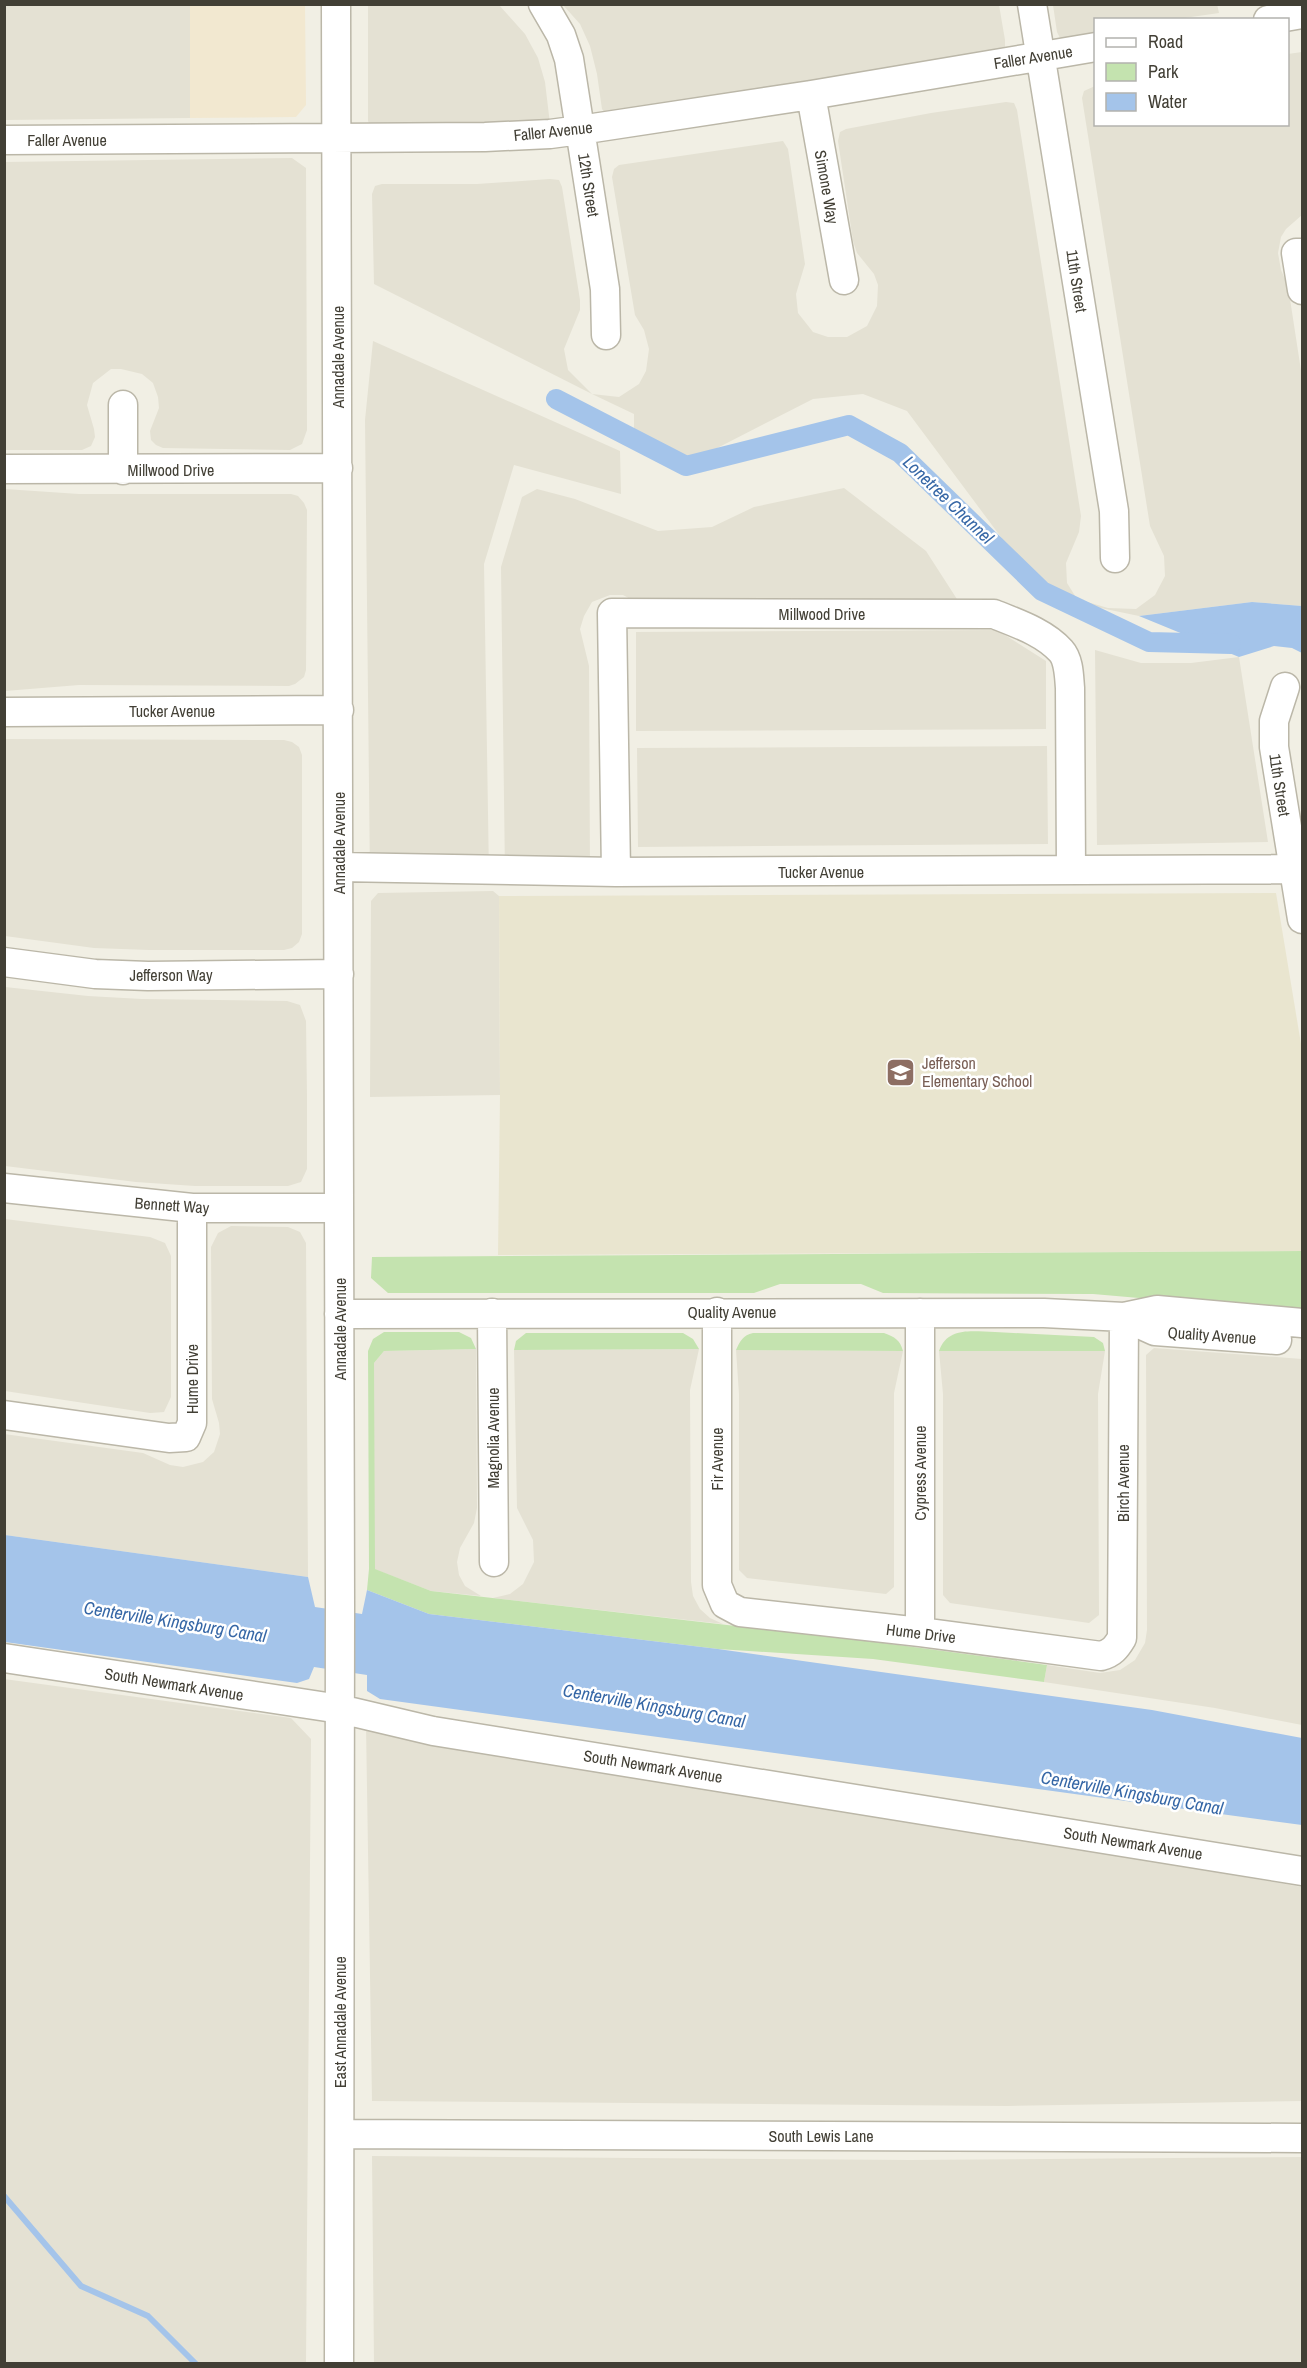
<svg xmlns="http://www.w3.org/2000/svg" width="1307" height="2368" font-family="'Archivo Narrow',sans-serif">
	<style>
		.residential { fill: #e4e1d3 }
		.commercial { fill: #f2e8d0 }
		.education { fill: #e9e5cf }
		.green { fill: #c4e3af }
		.water { fill: #a4c4ea }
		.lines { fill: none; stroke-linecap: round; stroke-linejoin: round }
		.stream { stroke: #a4c4ea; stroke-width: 6 }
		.canal { stroke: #a4c4ea; stroke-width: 20 }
		.minor-casing { stroke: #bbb7a8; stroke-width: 31 }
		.minor { stroke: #fff; stroke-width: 28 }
		.labels { text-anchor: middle; stroke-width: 5; stroke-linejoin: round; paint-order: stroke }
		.street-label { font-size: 16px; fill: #423f35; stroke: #fff }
		.education-label { font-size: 16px; fill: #785e54; stroke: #fff; text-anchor: start }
		.water-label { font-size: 18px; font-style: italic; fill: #3667a6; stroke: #fff }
	</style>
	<rect width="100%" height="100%" fill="#f1efe4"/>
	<path class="residential" d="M1217 4 1219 13 1177 19 1096 20 1095 34 1068 39 1060 38 1057 32 1053 5Z
		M4 5H190V118L5 120Z
		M368 5H499L525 34 538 58 545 82 550 124 372 129 368 121Z
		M563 5H999L1005 40V47L999 50 753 91 605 113 602 109 597 74 590 46 580 24Z
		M1302 52V215L1286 229 1281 237 1278 253 1281 270 1288 286 1302 377V606L1252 602 1139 616 1067 601 1015 556 907 411 863 394 813 399 690 462 634 442V414L592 394 374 284 372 194 375 186 382 184H477L550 179 559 180 562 187 580 300V310L564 349 568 370 592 394 619 397 639 384 646 371 649 349 644 330 635 315 612 177 614 169 619 165 783 141 788 149 805 264 796 294 798 313 813 332 828 337H847L867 326 877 306 878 285 874 274 857 253 853 241 838 141 840 132 846 129 931 113 1006 102 1014 103 1017 110 1081 516 1079 532 1066 563 1067 583 1077 599 1108 608 1136 609 1155 595 1165 576 1164 556 1150 526 1082 98 1084 91 1095 86 1096 124H1288V54Z
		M292 158 306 168 307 430 302 444 290 450 163 448 156 445 151 440 150 431 159 408 158 397 153 383 142 374 121 369H111L93 383 87 405 94 429 95 437 91 446 82 450H5V162Z
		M373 341 620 451 621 494 514 465 484 564 489 875 370 877 365 420Z
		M844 488 926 551 964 610 634 601 623 595H610L592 602 584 616 580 629 589 666 590 873 505 875 501 567 522 497 537 489 575 499 658 531 712 527 754 507Z
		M5 489 79 494H291L298 496 304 503 307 510 306 670 304 677 295 684 289 686 79 685 5 691Z
		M997 630 1046 661V729L636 731V632Z
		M1095 650 1141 663H1191L1239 657 1268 842 1097 845Z
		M4 739 284 740 292 742 299 747 302 755V934L299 942 292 948 284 950H149L94 948 5 936Z
		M1047 746 1048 844 638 847 637 748Z
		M493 891 499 896 500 1095 370 1097 371 901 378 893Z
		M5 987 88 996 142 999 287 1001 300 1005 306 1021 307 1096V1169L301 1182 288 1186H195L136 1182 5 1166Z
		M5 1219 150 1237 165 1243 171 1256V1397L164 1412 150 1413 5 1391Z
		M231 1226 288 1227 300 1232 306 1243 308 1577 5 1535 4 1434 143 1453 170 1465 183 1467 203 1462 214 1452 220 1434 219 1423 212 1399 211 1247 218 1233Z
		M1154 1348 1302 1359V1725L1215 1708 1044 1682 1047 1665 1100 1673 1120 1670 1135 1660 1145 1643 1147 1630 1146 1355Z
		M476 1349 477 1508 474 1523 460 1548 457 1562 459 1575 465 1586 481 1596 431 1591 374 1569V1363L384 1351Z
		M699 1349 690 1390 691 1582 693 1596 700 1609 710 1618 723 1624 493 1598 510 1594 523 1584 534 1562 533 1540 517 1508 514 1350Z
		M736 1350 903 1351 894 1393V1587L886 1594 747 1578 739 1570V1394Z
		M939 1351H1105L1098 1394 1099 1615 1089 1623 950 1603 943 1595V1394Z
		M4 1679 291 1718 311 1739 306 2363H5Z
		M366 1725 1302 1887V2101L1008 2106 372 2101Z
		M372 2156 910 2160 1302 2157V2363H374Z"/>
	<path class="commercial" d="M190 5H305L306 105 296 117 190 118Z"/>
	<path class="education" d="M1276 893 1302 1050V1251L498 1255 500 1095 499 896Z"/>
	<path class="green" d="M1302 1251V1312L1093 1294 883 1293 861 1284H780L754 1293H388L371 1278 372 1257Z
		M384 1332H459L471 1338 476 1349 384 1351 374 1363 375 1569 431 1591 876 1642 1047 1665 1044 1682 873 1659 718 1649 429 1614 367 1590 369 1569 368 1351 373 1339Z
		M995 1332 1094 1337 1103 1343 1105 1351H939C948 1326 973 1332 995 1332Z
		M526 1333H683L693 1339 699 1349 514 1350 516 1341Z
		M753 1333H884C895 1337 900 1340 903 1351L736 1350C740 1341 743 1335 753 1333Z"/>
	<path class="water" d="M1252 602 1302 606V653L1292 648 1274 646 1239 657 1139 616Z
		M5 1535 308 1577 315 1607 362 1614 367 1590 429 1614 718 1649 1152 1710 1302 1738V1825L380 1699 367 1691V1675L314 1667 309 1679 297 1683 5 1642Z"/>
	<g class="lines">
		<path class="stream" d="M4 2196 81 2286 148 2316 196 2364"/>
		<path class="canal" d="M556 399 686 466 849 425 900 453 1042 591 1149 642 1231 644"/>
		<defs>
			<path id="minor" d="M336 4 340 1604 339 2364
				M543 4 561 35 569 59 605 289 606 335
				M1032 4 1114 511 1115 558
				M1268 20 1302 14
				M811 95 844 280
				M4 140 485 137 550 134 580 130 811 95 1096 47
				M1302 253H1296L1302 290
				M123 405V470
				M4 469 338 468
				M1285 687 1274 721V747L1302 919
				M4 712 339 710
				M339 867 616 872 1302 869
				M616 872 612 613 994 614C1016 623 1044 632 1061 651 1069 660 1069 676 1070 688L1071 870
				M4 962 95 974 148 976 339 974
				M4 1188 192 1208H339
				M717 1312V1585L725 1604 740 1612 920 1632 1101 1656C1112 1653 1116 1648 1122 1638L1124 1317
				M492 1313 494 1562
				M920 1313V1632
				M339 1314 1044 1313 1124 1317 1157 1310 1302 1323
				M1124 1317 1155 1331 1277 1340
				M4 1415 169 1438 186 1437 192 1423V1208
				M4 1658 340 1709 433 1731 1302 1871
				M340 2134 1302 2138"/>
		</defs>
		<use href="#minor" class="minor-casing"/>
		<use href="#minor" class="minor"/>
	</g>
	<defs>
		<symbol id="school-square" viewBox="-11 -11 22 22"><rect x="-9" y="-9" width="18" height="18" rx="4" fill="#8d6e63" stroke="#fff"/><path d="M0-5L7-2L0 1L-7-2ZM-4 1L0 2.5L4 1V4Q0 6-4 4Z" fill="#fff"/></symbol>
	</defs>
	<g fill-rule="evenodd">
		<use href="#school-square" x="884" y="1056" width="33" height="33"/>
	</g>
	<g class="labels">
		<g class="street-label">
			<text transform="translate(1033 57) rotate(-9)" y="6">Faller Avenue</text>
			<text transform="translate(553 131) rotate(-6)" y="6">Faller Avenue</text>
			<text x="67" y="146">Faller Avenue</text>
			<text transform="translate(589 185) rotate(81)" y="6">12th Street</text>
			<text transform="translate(827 187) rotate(80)" y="6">Simone Way</text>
			<text transform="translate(1077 281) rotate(81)" y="6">11th Street</text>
			<text transform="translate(338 357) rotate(-90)" y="6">Annadale Avenue</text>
			<text x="171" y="476">Millwood Drive</text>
			<text x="822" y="620">Millwood Drive</text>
			<text x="172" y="717">Tucker Avenue</text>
			<text transform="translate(1280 785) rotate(81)" y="6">11th Street</text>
			<text transform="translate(339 843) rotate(-90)" y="6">Annadale Avenue</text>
			<text x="821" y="878">Tucker Avenue</text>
			<text x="171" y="981">Jefferson Way</text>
			<text transform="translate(172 1205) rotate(4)" y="6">Bennett Way</text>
			<text x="732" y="1318">Quality Avenue</text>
			<text transform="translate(340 1329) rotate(-90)" y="6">Annadale Avenue</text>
			<text transform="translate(1212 1335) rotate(4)" y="6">Quality Avenue</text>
			<text transform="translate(192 1379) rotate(-90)" y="6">Hume Drive</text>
			<text transform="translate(493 1438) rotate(-90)" y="6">Magnolia Avenue</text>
			<text transform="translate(717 1459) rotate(-90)" y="6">Fir Avenue</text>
			<text transform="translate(920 1473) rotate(-90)" y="6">Cypress Avenue</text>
			<text transform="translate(1123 1483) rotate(-90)" y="6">Birch Avenue</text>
			<text transform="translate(921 1633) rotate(7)" y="6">Hume Drive</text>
			<text transform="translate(174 1684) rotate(9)" y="6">South Newmark Avenue</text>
			<text transform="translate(653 1766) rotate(9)" y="6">South Newmark Avenue</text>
			<text transform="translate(1133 1843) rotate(9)" y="6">South Newmark Avenue</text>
			<text transform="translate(340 2022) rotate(-90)" y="6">East Annadale Avenue</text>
			<text x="821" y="2142">South Lewis Lane</text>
		</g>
		<g class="education-label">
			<text x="922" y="1069">Jefferson<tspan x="922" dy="18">Elementary School</tspan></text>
		</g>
		<g class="water-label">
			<text transform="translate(948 500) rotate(44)" y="6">Lonetree Channel</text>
			<text transform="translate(175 1622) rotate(9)" y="6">Centerville Kingsburg Canal</text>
			<text transform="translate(654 1706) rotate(10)" y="6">Centerville Kingsburg Canal</text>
			<text transform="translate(1132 1793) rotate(10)" y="6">Centerville Kingsburg Canal</text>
		</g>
	</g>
	<rect width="1307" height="2368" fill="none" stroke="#423f35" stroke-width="12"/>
	<rect x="1094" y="18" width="195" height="108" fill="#ffffff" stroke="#b3b2ae" stroke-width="1.5"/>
	<rect x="1106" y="38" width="30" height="9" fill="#ffffff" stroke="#b3b2ae" stroke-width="1.5"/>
	<text x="1148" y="48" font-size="18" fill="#423f35">Road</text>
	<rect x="1106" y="63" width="30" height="18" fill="#c4e3af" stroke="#b3b2ae" stroke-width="1.5"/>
	<text x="1148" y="78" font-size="18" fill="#423f35">Park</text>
	<rect x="1106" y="93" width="30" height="18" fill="#a4c4ea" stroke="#b3b2ae" stroke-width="1.5"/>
	<text x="1148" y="108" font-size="18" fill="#423f35">Water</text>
</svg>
